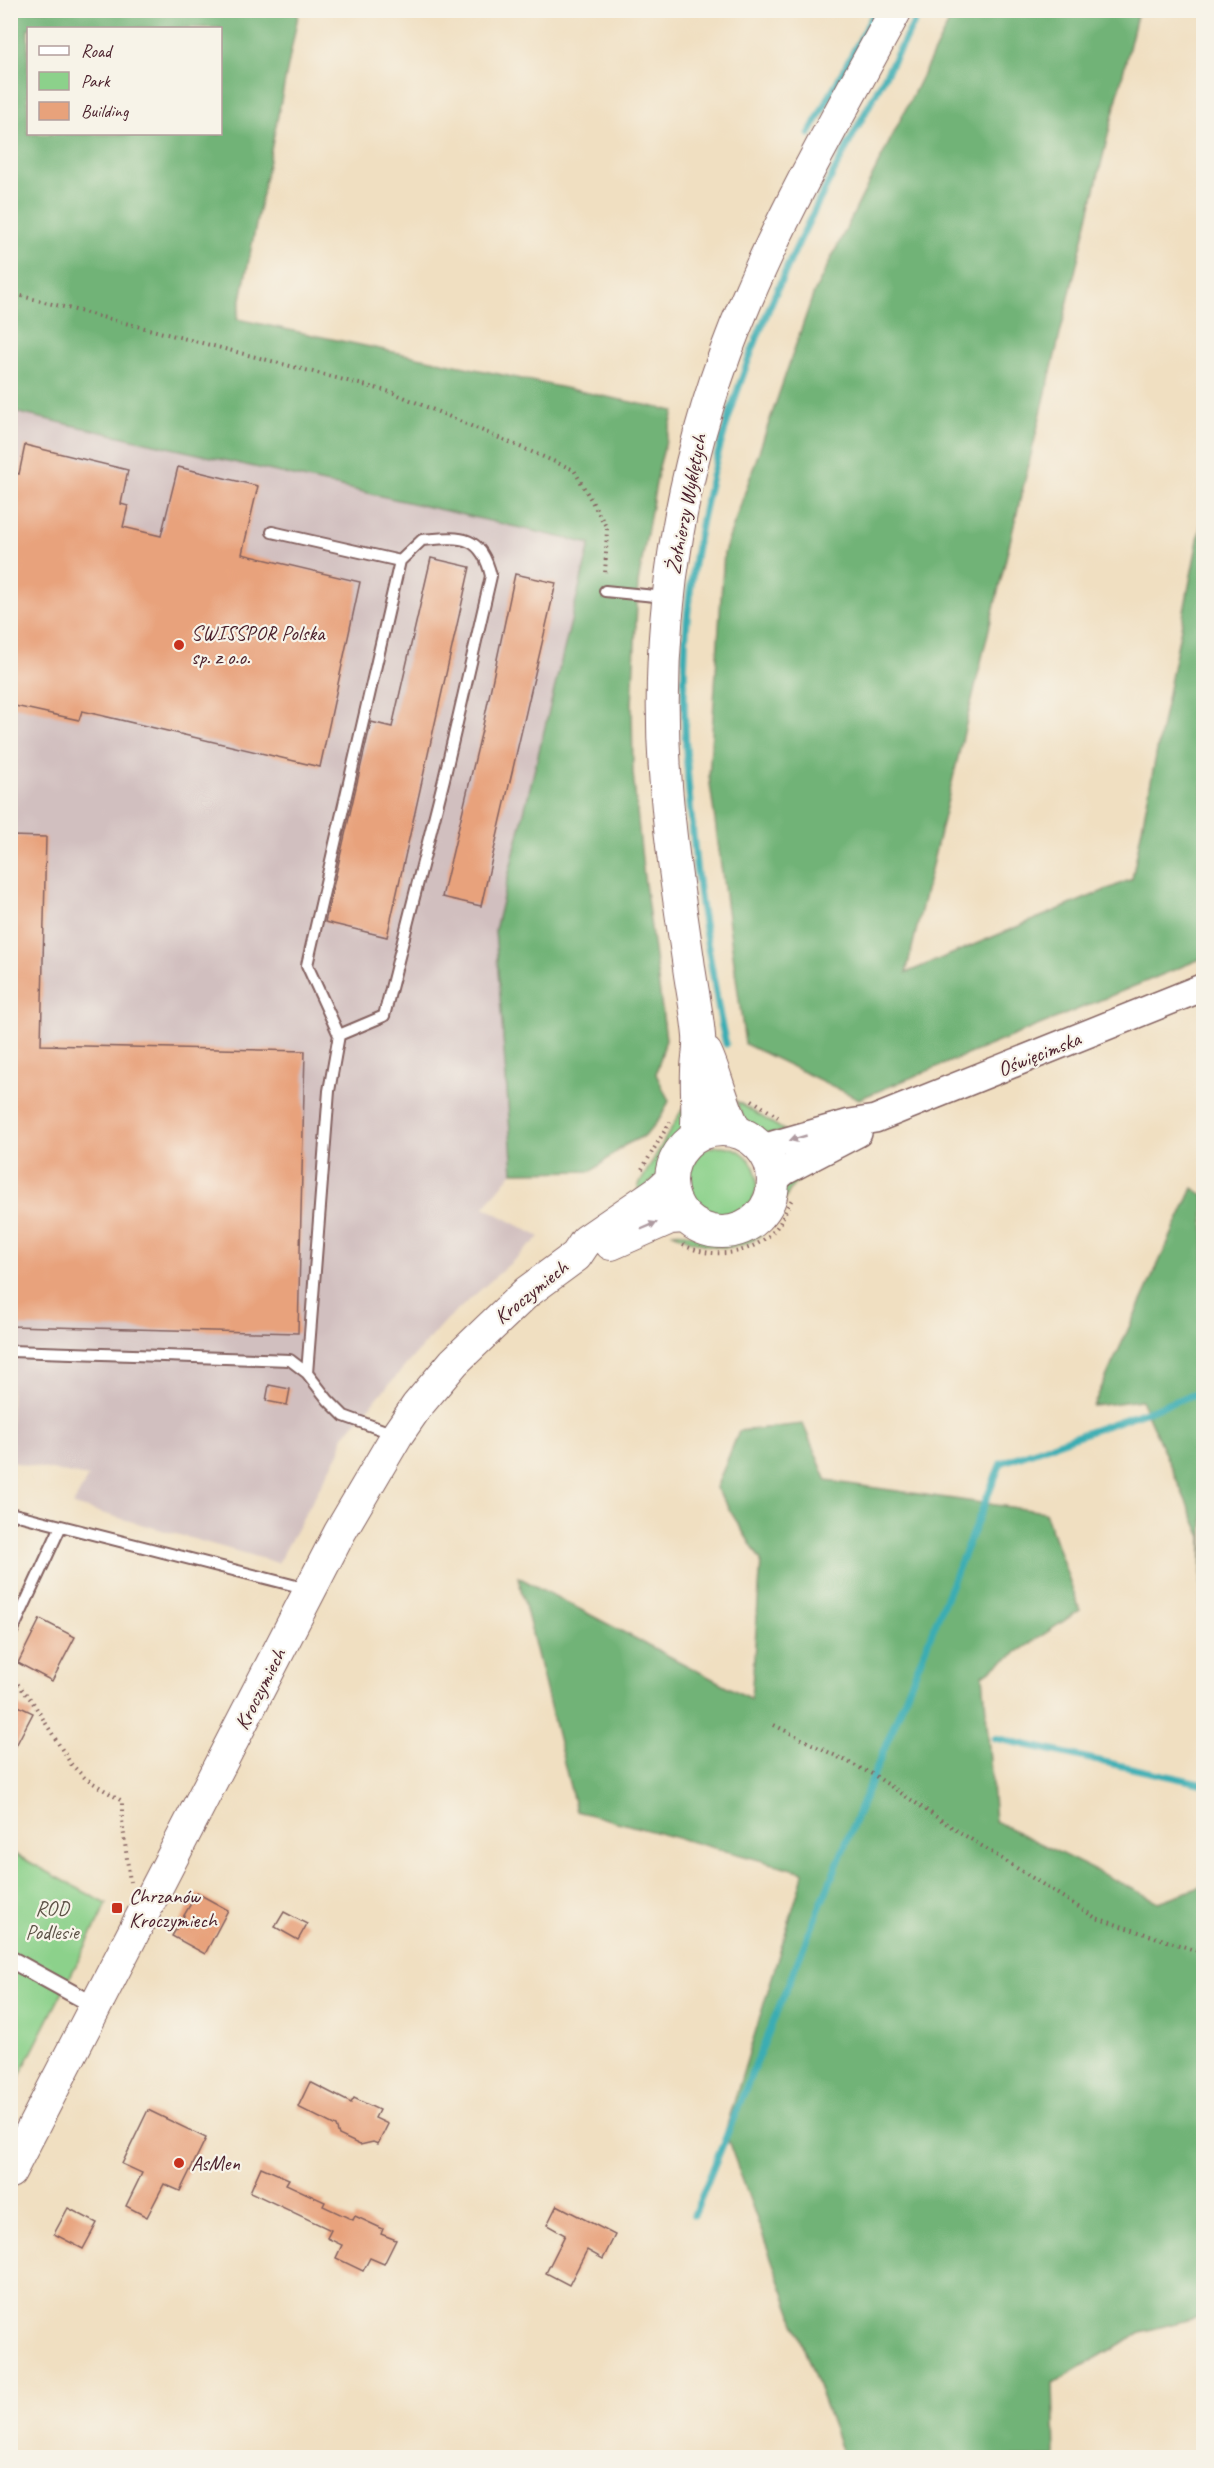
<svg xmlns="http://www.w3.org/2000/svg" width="1214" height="2468" font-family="Caveat,sans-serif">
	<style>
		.industrial { fill: #d1bfbf }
		.green { fill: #8cd18b; stroke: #6b785b; stroke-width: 1.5 }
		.forest { fill: #71b377; stroke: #5e6951; stroke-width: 1.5; fill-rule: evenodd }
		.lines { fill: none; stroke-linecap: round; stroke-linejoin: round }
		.stream { stroke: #3badb3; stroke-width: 7 }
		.building { fill: #e8a27b }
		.service-casing { stroke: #846260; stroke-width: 14 }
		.pedestrian-casing { stroke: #846260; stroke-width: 20 }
		.tertiary-casing { stroke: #846260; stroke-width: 30 }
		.secondary-casing { stroke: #846260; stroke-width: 34 }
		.path { stroke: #846260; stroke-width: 4; stroke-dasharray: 1.5 4.5; stroke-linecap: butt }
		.service { stroke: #fff; stroke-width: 10 }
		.pedestrian { stroke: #fff; stroke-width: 16 }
		.tertiary { stroke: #fff; stroke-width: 27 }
		.secondary { stroke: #fff; stroke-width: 32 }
		.oneway { fill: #ae9aa0 }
		.poi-dot { fill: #c8321e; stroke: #f7f3e8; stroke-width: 2 }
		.labels { text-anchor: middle; stroke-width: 4.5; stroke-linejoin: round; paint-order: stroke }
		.street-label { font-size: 21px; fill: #4a1f2b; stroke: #f7f3e8 }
		.poi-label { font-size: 21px; fill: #4a1f2b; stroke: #f7f3e8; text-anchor: start }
		.park-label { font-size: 21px; fill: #5e5448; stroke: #f7f3e8 }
	</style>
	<rect width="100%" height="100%" fill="#f7f3e8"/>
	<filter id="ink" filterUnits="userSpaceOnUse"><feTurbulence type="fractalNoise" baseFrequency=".0167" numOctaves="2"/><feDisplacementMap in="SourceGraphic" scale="12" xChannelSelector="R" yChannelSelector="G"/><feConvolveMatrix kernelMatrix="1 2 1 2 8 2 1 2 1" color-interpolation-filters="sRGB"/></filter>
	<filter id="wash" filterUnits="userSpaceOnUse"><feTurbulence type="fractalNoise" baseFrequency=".008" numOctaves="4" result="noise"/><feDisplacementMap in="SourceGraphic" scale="24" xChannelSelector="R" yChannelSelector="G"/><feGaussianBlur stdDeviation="1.35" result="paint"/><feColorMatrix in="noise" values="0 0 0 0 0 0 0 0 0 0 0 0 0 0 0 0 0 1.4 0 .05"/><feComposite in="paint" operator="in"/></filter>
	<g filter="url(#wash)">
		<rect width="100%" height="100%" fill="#f0dfc1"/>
		<path class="industrial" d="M15 412 590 544 495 930 513 1172 484 1207 540 1237 442 1324 343 1437 340 1451 278 1563 73 1505 88 1477 11 1462 10 417Z"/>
		<path class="green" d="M736 1101 785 1131C749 1139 749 1132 736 1101Z
			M683 1108 686 1130 670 1148 660 1173 637 1195 639 1185Z
			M685 1182a36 36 0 1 1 72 0a36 36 0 1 1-72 0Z
			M799 1174 801 1178C786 1189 784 1207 774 1221 746 1258 709 1249 673 1233 689 1230 701 1241 718 1242 736 1243 760 1232 770 1216 775 1208 777 1199 782 1191 786 1184 793 1179 799 1174Z
			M11 1852 107 1904 11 2093Z"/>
		<path class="forest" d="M11 10 299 11 237 319 674 411 659 467 638 583 632 705 633 773 643 869 666 1039 656 1074 669 1101 661 1117 646 1135 625 1145 592 1171 513 1172 495 930 590 544 15 412 11 417ZM28 28H220V134H28Z
			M955 10 1138 11 906 973 1132 879 1203 514V958L859 1099 745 1044 709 776 724 553 813 295Z
			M1193 1188 1204 1196 1203 1669 1200 1665 1202 1537 1141 1400 1093 1406Z
			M803 1424 827 1481 1045 1512 1080 1610 983 1675 995 1821 1159 1902 1203 1886V2316L1141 2332 1053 2383 1055 2457H844L725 2132 804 1872 576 1811 518 1577 751 1699 761 1561 716 1488 739 1431Z"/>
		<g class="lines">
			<path class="stream" d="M809 134 876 10
				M726 1044C720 1021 717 998 713 975 704 928 697 881 693 834 685 757 680 678 689 600 715 377 816 203 921 10
				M995 1738 1204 1784
				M694 2215 1001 1463 1204 1391"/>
		</g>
		<g id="blocks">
			<path class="building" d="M25 445 128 470 121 504 128 506 123 527 161 536 178 467 258 486 242 554 360 582 320 767 82 711 79 720 10 705V472L19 474Z
				M431 558 470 567 387 937 325 922 371 722 392 727Z
				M515 574 556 583 481 906 442 897 482 730Z
				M10 836 46 837 41 1045 305 1051 298 1333 10 1326Z
				M269 1385 290 1389 287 1405 266 1401Z
				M40 1619 75 1637 52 1681 18 1663Z
				M10 1702 33 1713 10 1757Z
				M197 1893 228 1910 205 1954 172 1936Z
				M284 1912 307 1924 298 1940 275 1927Z
				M310 2082 351 2103 354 2098 379 2110 375 2118 388 2124 378 2144 373 2142 360 2145 339 2135 336 2126 298 2107Z
				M148 2110 206 2138 180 2191 164 2184 147 2217 126 2206 142 2173 122 2164Z
				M261 2167 289 2179 286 2184 325 2202 323 2206 353 2220 355 2216 383 2229 381 2234 396 2240 384 2264 370 2258 363 2271 336 2258 342 2245 327 2238 331 2230 250 2192Z
				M557 2205 615 2235 603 2259 587 2250 569 2285 546 2273 565 2235 547 2225Z
				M68 2208 97 2223 83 2249 54 2234Z"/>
		</g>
	</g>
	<g filter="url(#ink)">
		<use href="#blocks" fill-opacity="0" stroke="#846260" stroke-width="1.5"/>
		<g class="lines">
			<defs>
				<path id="service" d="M272 532 400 561 307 965 339 1035 329 1091 307 1373
					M605 591 665 597
					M339 1035 384 1016 444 779 491 576C481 533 460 537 422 540L400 561
					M10 1351 290 1360 307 1373 328 1400 344 1416 394 1434
					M10 1513 308 1589
					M10 1636 61 1526"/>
				<path id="pedestrian" d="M10 1959 81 1998"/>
				<path id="tertiary" d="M760 1147 773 1145 850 1123 875 1119 1204 987
					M773 1181 785 1171 858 1133"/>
				<path id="secondary" d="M706 1053C718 1079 722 1106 736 1131
					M671 1181a51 51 0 1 1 102 0a51 51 0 1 1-102 0Z
					M696 1136C699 1114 696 1093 697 1071 697 1060 700 1048 699 1036 697 1011 691 985 688 960 679 898 669 835 665 772 654 612 683 447 747 299 789 200 844 106 896 10
					M611 1244 670 1218 685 1217
					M10 2172 340 1532 397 1435 417 1406 454 1362 527 1292 576 1256 586 1241 659 1191 670 1181"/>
			</defs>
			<use href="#service" class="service-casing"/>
			<use href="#pedestrian" class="pedestrian-casing"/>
			<use href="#tertiary" class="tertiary-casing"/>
			<use href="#secondary" class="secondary-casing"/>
			<path class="path" d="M10 293 394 393 574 470 607 528 605 576
				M752 1100 778 1117
				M642 1169 670 1122
				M683 1245C714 1260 755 1255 777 1227 784 1218 786 1207 793 1198
				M1204 1592 1201 1599 1204 1604
				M10 1675 32 1701 71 1764 85 1778 122 1801V1820L130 1882
				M774 1725 874 1775 950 1826 1096 1918 1204 1953"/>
			<use href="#service" class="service"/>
			<use href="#pedestrian" class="pedestrian"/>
			<use href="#tertiary" class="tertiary"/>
			<use href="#secondary" class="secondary"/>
		</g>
		<defs><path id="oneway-solid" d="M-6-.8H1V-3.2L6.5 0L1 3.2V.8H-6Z" transform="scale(1.5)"/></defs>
		<g class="oneway">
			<use href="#oneway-solid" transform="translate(798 1138) rotate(164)"/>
			<use href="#oneway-solid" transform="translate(649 1226) rotate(-23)"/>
		</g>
	</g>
	<g class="poi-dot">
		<circle cx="179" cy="645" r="6"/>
		<rect x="111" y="1902" width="12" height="12" rx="3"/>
		<circle cx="179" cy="2163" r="6"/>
	</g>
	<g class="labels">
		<g class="street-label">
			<text transform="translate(686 504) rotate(-79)" y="7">Żołnierzy Wyklętych</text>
			<text transform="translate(1039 1054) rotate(-22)" y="7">Oświęcimska</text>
			<text transform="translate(531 1292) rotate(-39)" y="7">Kroczymiech</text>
			<text transform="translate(260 1689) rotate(-63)" y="7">Kroczymiech</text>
		</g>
		<g class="poi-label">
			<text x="191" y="640">SWISSPOR Polska<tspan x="191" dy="24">sp. z o.o.</tspan></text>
			<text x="129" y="1903">Chrzanów<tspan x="129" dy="24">Kroczymiech</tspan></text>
			<text x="191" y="2170">AsMen</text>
		</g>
		<g class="park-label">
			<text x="52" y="1915">ROD<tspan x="52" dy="24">Podlesie</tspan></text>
		</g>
	</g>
	<rect width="1214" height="2468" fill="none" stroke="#f7f3e8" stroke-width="36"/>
	<rect x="27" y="27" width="195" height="108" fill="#f7f3e8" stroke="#b29e9c" stroke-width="1.5"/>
	<rect x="39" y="46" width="30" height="9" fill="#ffffff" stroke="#b29e9c" stroke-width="1.5"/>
	<text x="81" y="57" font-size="18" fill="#4a1f2b">Road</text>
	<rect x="39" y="72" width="30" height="18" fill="#8cd18b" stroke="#b29e9c" stroke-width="1.5"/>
	<text x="81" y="87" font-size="18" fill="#4a1f2b">Park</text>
	<rect x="39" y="102" width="30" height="18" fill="#e8a27b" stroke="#b29e9c" stroke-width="1.5"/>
	<text x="81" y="117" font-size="18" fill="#4a1f2b">Building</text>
</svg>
